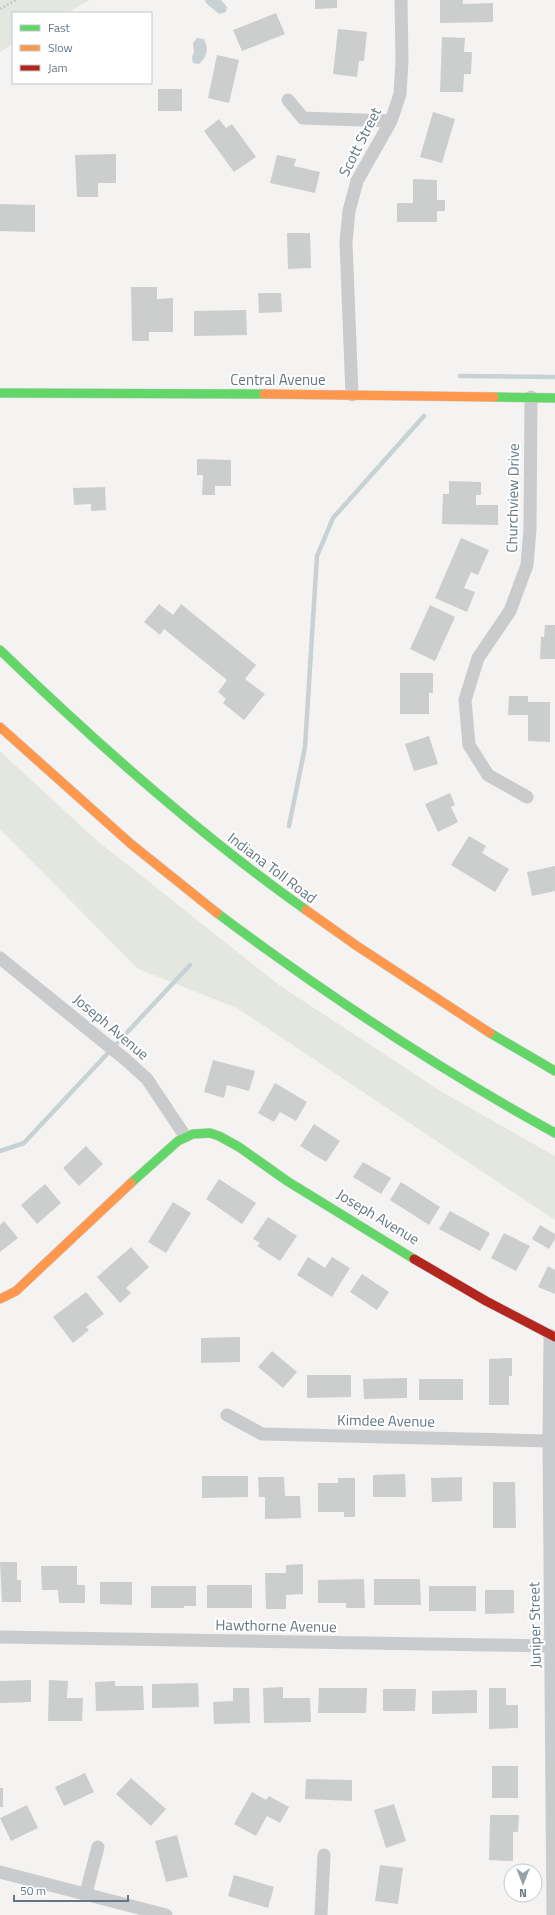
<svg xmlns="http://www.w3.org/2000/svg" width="555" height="1915" font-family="'Titillium Web',sans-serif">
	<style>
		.green { fill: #e4e6e0 }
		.water { fill: #c8d1d3 }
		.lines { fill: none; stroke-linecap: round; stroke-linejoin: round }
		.stream { stroke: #c8d1d3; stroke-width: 4.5 }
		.building { fill: #cccdcd }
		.fast-casing { stroke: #d0d1d2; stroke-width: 10 }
		.slow-casing { stroke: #d0d1d2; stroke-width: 10 }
		.jam-casing { stroke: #d0d1d2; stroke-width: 10 }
		.path { stroke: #c7c8c8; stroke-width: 2.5; stroke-dasharray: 2 2; stroke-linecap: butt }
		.street { stroke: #cacbcc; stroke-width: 13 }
		.fast { stroke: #63d668; stroke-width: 9 }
		.slow { stroke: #ff974d; stroke-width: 9 }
		.jam { stroke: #b3261e; stroke-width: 9 }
		.labels { text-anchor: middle; stroke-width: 4; stroke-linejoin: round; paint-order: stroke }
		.street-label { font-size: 15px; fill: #647681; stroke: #fff }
	</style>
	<rect width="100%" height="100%" fill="#f4f3f2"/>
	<path class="green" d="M0 0H90L67 13H13V44L0 52Z
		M0 751 95 839 279 985 442 1092 555 1156V1220L237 1008 138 969 0 829Z"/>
	<path class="water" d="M205 0H221L227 7 226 12 219 14 206 3Z
		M197 38 204 39C209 49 207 57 199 64L193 63 192 57 194 52 193 43Z"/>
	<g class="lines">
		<path class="stream" d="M460 376 555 377
			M289 826 305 747 317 556 333 518 424 416
			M0 1151 24 1143 190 965"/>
	</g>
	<path class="building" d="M315 0H337V8L315 9Z
		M440 0H463V4L493 3V22L440 23Z
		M276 13 285 34 242 51 233 30Z
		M338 29 367 32 364 61H359L357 77 333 74Z
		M442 37 465 38 464 52H472L471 74H464L463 92H440Z
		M217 55 239 60 229 103 208 98Z
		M158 89H182V111H158Z
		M433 112 455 119 442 163 420 157Z
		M219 119 226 128 232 124 256 157 234 172 204 131Z
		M116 154V183H98V197H77L75 155Z
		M277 155 296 159 294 166 320 172 315 193 270 183Z
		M413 179 437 180V200H445V211H437V222H397V203H413Z
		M0 204 35 205V232L0 231Z
		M287 233H310L311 268 288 269Z
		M131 287H157V299L173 298V332H149V341H132Z
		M258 293H281L282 312 259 313Z
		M246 310 247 335 194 336V311Z
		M197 459 231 460V486H215V495H202L203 475H197Z
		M449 481 481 482V495H476V505H498V525L442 524 443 494H449Z
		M105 487 106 510 91 511V504L74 505 73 488Z
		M461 538 489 550 478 575 471 572 464 588 475 592 467 612 435 598Z
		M159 604 173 615 181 604 256 665 245 679 265 694 244 720 223 703 226 699 218 692 227 680 164 629 160 635 144 622Z
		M430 605 455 617 435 661 410 649Z
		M545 625H555V659H540L541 637H544Z
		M400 673H433V693H429V714H400Z
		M509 696H528V702H550V742L528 741V715H508Z
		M429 736 438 764 414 771 405 744Z
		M450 793 455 805 451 807 458 822 438 832 425 804Z
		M469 836 486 846 482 853 509 869 495 892 451 865Z
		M555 866V891L532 896 527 872Z
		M213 1060 255 1071 249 1091 227 1085 224 1098 204 1092Z
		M275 1083 307 1102 296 1121 280 1112 274 1122 258 1113Z
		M314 1124 340 1141 326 1162 300 1146Z
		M86 1146 103 1164 79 1186 63 1168Z
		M363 1162 391 1178 381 1194 353 1177Z
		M219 1179 256 1203 242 1224 206 1199Z
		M401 1182 440 1207 429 1225 390 1200Z
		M45 1184 61 1203 37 1224 21 1205Z
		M173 1202 191 1213 166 1253 148 1242Z
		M450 1211 490 1233 480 1251 439 1229Z
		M268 1217 297 1236 280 1261 257 1246 260 1243 253 1239Z
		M4 1221 18 1238 0 1252V1225Z
		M540 1225 555 1234V1239L549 1249 532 1239Z
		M504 1233 530 1246 516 1271 491 1258Z
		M131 1247 149 1267 126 1288 131 1293 120 1303 97 1277Z
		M308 1257 325 1268 332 1257 350 1268 332 1297 297 1275Z
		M548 1266 555 1270V1294L538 1287Z
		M362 1274 389 1292 377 1310 350 1292Z
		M86 1292 104 1314 86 1327 89 1330 73 1343 53 1317Z
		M240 1337V1362L201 1363V1338Z
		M272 1351 297 1372 283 1388 258 1367Z
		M512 1358V1376H509V1405H489V1359Z
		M307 1375H351V1397L307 1398Z
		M407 1378V1398L364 1399 363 1379Z
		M419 1379H463V1400H419Z
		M405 1474 406 1497H373V1475Z
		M202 1476H248V1497L202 1498Z
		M258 1477H284L285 1496H300L301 1518 265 1519V1497H259Z
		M462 1477V1501L432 1502 431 1478Z
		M338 1478H355V1517H344V1512H318V1483H338Z
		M493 1482H515L516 1528H493Z
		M0 1562H17V1580H21V1602H2Z
		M303 1564V1594L286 1595V1609H266L265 1573H286V1565Z
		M41 1566H77V1585H85V1603H59L58 1590H42Z
		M364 1579 365 1608H346V1603H318V1580Z
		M374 1579H420L421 1605H374Z
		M100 1582H132V1605L100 1604Z
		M207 1585H252V1608H207Z
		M151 1586H196V1606H184V1608H151Z
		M429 1586H476V1611H429Z
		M485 1590H514V1613L485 1614Z
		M31 1680V1702L0 1703V1681Z
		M49 1680 68 1681 67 1698H83L82 1721H48Z
		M115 1681V1686H143L144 1710 96 1711 95 1682Z
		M198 1683 199 1707 152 1708V1684Z
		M283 1687V1698H310L311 1722 264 1723 263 1688Z
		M233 1688H249L250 1723 214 1724 213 1702 233 1701Z
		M319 1688H367L366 1713H318Z
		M489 1688H506V1705H518V1728L489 1729Z
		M383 1689H416L415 1711H383Z
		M477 1690V1713L432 1714V1691Z
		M492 1766H518V1798H492Z
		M85 1773 94 1792 64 1806 55 1787Z
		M131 1778 166 1809 151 1826 116 1794Z
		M306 1779 352 1780V1801L305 1799Z
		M0 1788H3V1807H0Z
		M252 1792 266 1800 269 1796 289 1807 280 1823 267 1816 256 1836 234 1824Z
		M394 1804 406 1841 386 1848 374 1810Z
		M27 1805 38 1828 11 1841 0 1818Z
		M490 1815H519L518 1832H513V1861L489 1860Z
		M177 1835 188 1877 166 1882 155 1841Z
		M380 1865 403 1868 398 1904 375 1901Z
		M234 1875 274 1887 268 1908 228 1896Z"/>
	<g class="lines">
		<defs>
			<path id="fast" d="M0 393 264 394
				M494 397 555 398
				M0 650C96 743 197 833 306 910
				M217 913C325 994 437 1068 555 1133
				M490 1033 555 1071
				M131 1183 178 1141 193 1134 210 1133 219 1136 239 1147 287 1181 414 1259"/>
			<path id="slow" d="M264 394 494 397
				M0 727 131 844 217 913
				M306 910 357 946 490 1033
				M0 1299 16 1291 131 1183"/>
			<path id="jam" d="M414 1259 486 1301 555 1337"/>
		</defs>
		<use href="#fast" class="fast-casing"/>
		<use href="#slow" class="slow-casing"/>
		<use href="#jam" class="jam-casing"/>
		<path class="path" d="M0 9 16 0"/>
		<path class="street" d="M288 100 303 118 391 121
			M352 395 346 242 349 211 357 181 391 121 400 94 402 61 401 0
			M527 797 488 775 469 745 465 700 478 658 510 611 527 565 530 529 531 397
			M0 958 126 1060 147 1079 185 1136
			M550 1335 549 1441 553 1915
			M227 1415 262 1434 549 1441
			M0 1637 551 1646
			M0 1872 166 1915
			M86 1893 98 1847
			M321 1915 324 1855"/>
		<use href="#fast" class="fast"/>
		<use href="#slow" class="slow"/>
		<use href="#jam" class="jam"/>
	</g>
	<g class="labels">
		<g class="street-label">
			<text transform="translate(360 142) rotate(-63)" y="5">Scott Street</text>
			<text x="278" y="385">Central Avenue</text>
			<text transform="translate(513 498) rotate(-89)" y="5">Churchview Drive</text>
			<text transform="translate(272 868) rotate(37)" y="5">Indiana Toll Road</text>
			<text transform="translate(111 1027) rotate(40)" y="5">Joseph Avenue</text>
			<text transform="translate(378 1217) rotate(31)" y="5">Joseph Avenue</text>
			<text transform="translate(386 1421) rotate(1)" y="5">Kimdee Avenue</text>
			<text transform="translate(535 1625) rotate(-91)" y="5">Juniper Street</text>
			<text transform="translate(276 1626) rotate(1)" y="5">Hawthorne Avenue</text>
		</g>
	</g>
	<rect x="12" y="12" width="140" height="72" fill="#ffffff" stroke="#c1c8cd"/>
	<rect x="20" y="25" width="20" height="6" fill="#63d668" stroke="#c1c8cd"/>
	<text x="48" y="32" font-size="12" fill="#647681">Fast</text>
	<rect x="20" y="45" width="20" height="6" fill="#ff974d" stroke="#c1c8cd"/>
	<text x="48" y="52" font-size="12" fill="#647681">Slow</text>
	<rect x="20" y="65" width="20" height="6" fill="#b3261e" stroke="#c1c8cd"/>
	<text x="48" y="72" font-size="12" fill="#647681">Jam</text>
	<g transform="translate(523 1883) rotate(180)"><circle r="19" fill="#ffffff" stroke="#c1c8cd"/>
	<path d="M0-3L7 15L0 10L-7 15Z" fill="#96a2a9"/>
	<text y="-6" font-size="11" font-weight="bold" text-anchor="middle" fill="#647681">N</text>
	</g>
	<path d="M14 1895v6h114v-6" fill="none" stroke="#647681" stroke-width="2"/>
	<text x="20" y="1895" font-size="12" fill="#647681" stroke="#ffffff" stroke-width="3" paint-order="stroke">50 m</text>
</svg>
